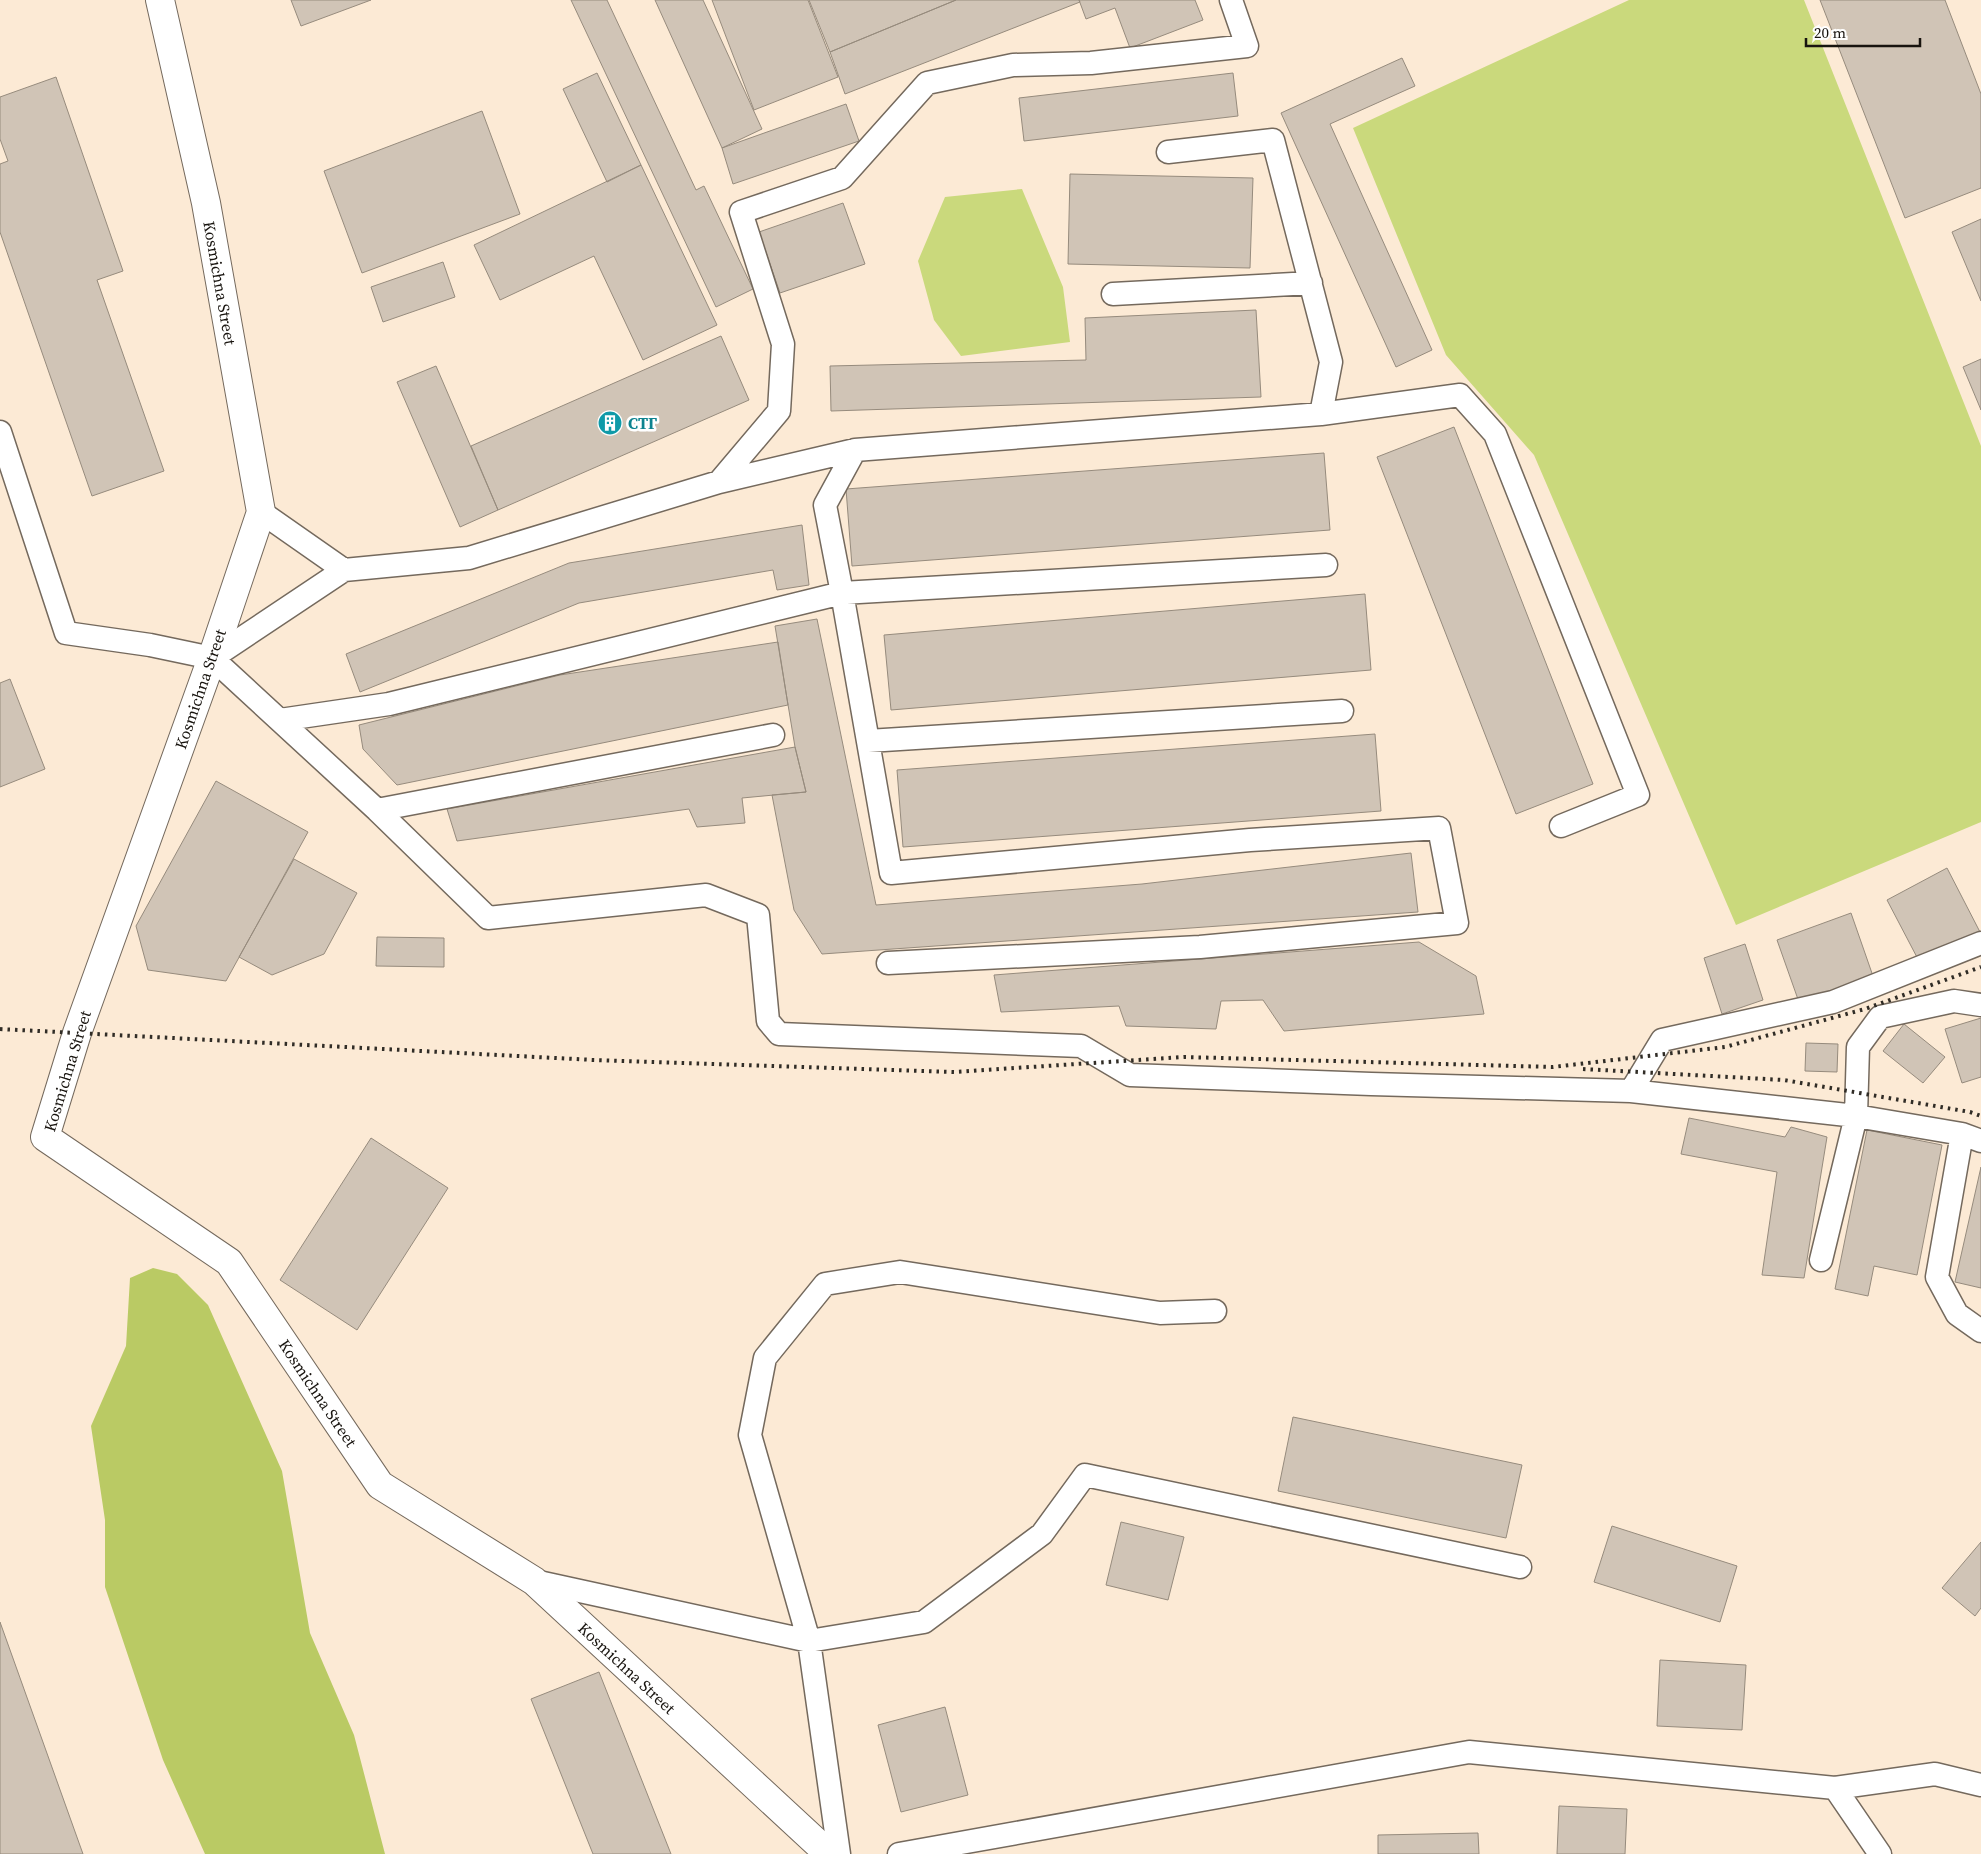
<svg xmlns="http://www.w3.org/2000/svg" width="1981" height="1854" font-family="'Source Serif 4',serif">
	<style>
		.built { fill: #fcead5 }
		.green { fill: #cad97c }
		.forest { fill: #baca64 }
		.building { fill: #d0c4b6; stroke: #968b7d }
		.lines { fill: none; stroke-linecap: round; stroke-linejoin: round }
		.lane-casing { stroke: #74695d; stroke-width: 25 }
		.street-casing { stroke: #74695d; stroke-width: 30 }
		.lane { stroke: #fff; stroke-width: 22 }
		.street { stroke: #fff; stroke-width: 28 }
		.rail { stroke: #302c26; stroke-width: 4; stroke-dasharray: 2.5 5; stroke-linecap: butt }
		.labels { text-anchor: middle; stroke-width: 5; stroke-linejoin: round; paint-order: stroke }
		.street-label { font-size: 16px; fill: #18140f; stroke: #fff }
		.culture-label { font-size: 16px; font-weight: bold; fill: #0d838f; stroke: #fff; text-anchor: start }
	</style>
	<rect width="100%" height="100%" fill="#fef4e8"/>
	<path class="built" d="M0 0H1981V1854H0Z"/>
	<path class="green" d="M1629 0H1804L1981 446V822L1736 925 1534 455 1446 355 1353 128Z
		M1022 189 1063 287 1070 342 961 356 934 320 918 261 945 197Z"/>
	<path class="forest" d="M153 1268 177 1274 208 1305 282 1471 310 1633 354 1735 385 1854H205L163 1760 105 1587V1520L91 1426 126 1346 130 1278Z"/>
	<path class="building" d="M291 0H371L301 26Z
		M571 0H607L696 190 704 186 753 289 716 307Z
		M655 0H703L762 129 722 148Z
		M712 0H808L838 77 754 110Z
		M809 0H956L830 52Z
		M956 0H1079L1080 2 845 94 830 52Z
		M1079 0H1195L1203 20 1130 48 1115 8 1086 19Z
		M1820 0H1945L1981 94V188L1905 218Z
		M1402 58 1415 86 1330 124 1432 350 1396 367 1281 113Z
		M597 73 641 165 607 182 563 89Z
		M1233 73 1238 116 1024 141 1019 98Z
		M56 77 123 271 97 280 164 471 92 496 0 232V164L8 161 0 139V97Z
		M846 104 859 141 733 184 722 148Z
		M482 111 520 214 362 273 324 171Z
		M641 165 717 325 643 360 594 256 500 300 474 245Z
		M1070 174 1253 178 1250 268 1068 264Z
		M843 203 865 264 780 293 759 232Z
		M1981 219V301L1952 232Z
		M443 262 455 297 383 322 371 287Z
		M1256 310 1261 397 831 411 830 366 1086 360 1085 318Z
		M721 336 749 400 498 510 471 446Z
		M1981 359V410L1963 367Z
		M436 366 498 510 460 527 397 382Z
		M1454 427 1593 784 1516 814 1377 457Z
		M1324 453 1330 530 852 566 846 489Z
		M802 525 809 585 777 590 773 570 579 603 360 692 346 654 569 563Z
		M1365 594 1371 670 891 710 884 635Z
		M817 619 876 905 1142 884 1411 853 1418 912 822 954 794 910 772 795 806 792 795 747 775 626Z
		M778 642 788 705 397 785 363 749 359 725 560 675Z
		M10 679 45 769 0 787V683Z
		M1375 734 1381 811 903 847 897 770Z
		M795 747 806 792 742 798 745 823 697 827 689 809 457 841 447 809Z
		M216 781 308 832 226 981 148 970 136 926Z
		M294 859 357 893 324 954 272 975 239 957Z
		M1947 868 1980 932 1920 963 1887 900Z
		M1851 913 1874 979 1800 1005 1777 940Z
		M377 937 444 938V967L376 966Z
		M1419 942 1476 976 1484 1014 1284 1031 1263 1000 1221 1001 1216 1029 1126 1026 1119 1006 1001 1012 994 975Z
		M1745 944 1763 1000 1722 1014 1704 958Z
		M1981 1018V1077L1962 1083 1945 1029Z
		M1904 1024 1945 1057 1923 1083 1883 1051Z
		M1806 1043 1838 1044 1837 1072 1805 1071Z
		M1689 1118 1785 1137 1791 1127 1827 1137 1804 1278 1762 1275 1777 1172 1681 1154Z
		M1867 1130 1942 1145 1917 1275 1874 1266 1868 1296 1835 1289Z
		M371 1138 448 1188 357 1330 280 1280Z
		M1981 1167V1288L1955 1282Z
		M1293 1417 1522 1465 1506 1538 1278 1491Z
		M1121 1522 1184 1537 1168 1600 1106 1585Z
		M1612 1526 1737 1566 1720 1622 1594 1582Z
		M1981 1542V1608L1975 1616 1942 1588Z
		M0 1622 83 1854H0Z
		M1660 1660 1746 1665 1742 1730 1657 1726Z
		M599 1672 671 1854H593L531 1699Z
		M945 1707 968 1795 901 1812 878 1725Z
		M1559 1806 1627 1809 1625 1854H1557Z
		M1478 1833 1479 1854H1378V1835Z"/>
	<g class="lines">
		<defs>
			<path id="lane" d="M1113 294 1311 283
				M1321 414 1460 395 1495 434 1638 795 1561 826
				M0 432 66 633 150 645 212 658 377 810 773 735
				M719 482 779 411 783 344 741 212 842 178 927 83 1013 65 1091 63 1247 46 1231 0
				M261 512 344 570 469 558 719 482 855 450
				M212 658 344 570
				M280 720 389 704 842 593 1326 565
				M868 741 1342 711
				M377 810 488 918 706 895 758 915 768 1021 779 1034 1081 1046 1130 1075 1371 1084 1631 1091 1856 1116 1962 1134 1981 1141
				M888 963 1200 947 1457 923 1439 828 1250 840 891 873 842 593 825 505 855 450 1321 414 1331 362 1273 140 1168 152
				M1631 1091 1662 1040 1833 1002 1981 943
				M1962 1134 1937 1277 1957 1314 1981 1331
				M1821 1260 1856 1116 1858 1047 1880 1017 1954 1001 1981 1005
				M534 1581 809 1641 924 1622 1042 1534 1085 1475 1520 1567
				M1835 1788 1935 1774 1981 1785
				M839 1854 809 1641 750 1435 765 1358 825 1284 900 1272 1160 1313 1215 1311
				M899 1854 1469 1752 1835 1788 1880 1854"/>
			<path id="street" d="M160 0 206 203 261 512 212 658 77 1033 45 1137 229 1262 380 1485 534 1581 829 1854"/>
		</defs>
		<use href="#lane" class="lane-casing"/>
		<use href="#street" class="street-casing"/>
		<use href="#lane" class="lane"/>
		<use href="#street" class="street"/>
		<path class="rail" d="M0 1029 594 1060 954 1072 1184 1057 1553 1067 1725 1047 1865 1009 1981 967
			M1583 1069 1784 1080 1970 1112 1981 1116"/>
	</g>
	<defs>
		<symbol id="building-disc" viewBox="-11 -11 22 22"><circle r="9.5" fill="#0f9aa8" stroke="#fff"/><path d="M-4-6H4V6H1V3H-1V6H-4ZM-2.5-4.3h1.7v1.8h-1.7ZM.8-4.3h1.7v1.8H.8ZM-2.5-1h1.7V.8h-1.7ZM.8-1h1.7V.8H.8Z" fill="#fff"/></symbol>
	</defs>
	<g fill-rule="evenodd">
		<use href="#building-disc" x="596" y="409" width="28" height="28"/>
	</g>
	<g class="labels">
		<g class="street-label">
			<text transform="translate(220 283) rotate(80)" y="6">Kosmichna Street</text>
			<text transform="translate(200 689) rotate(-71)" y="6">Kosmichna Street</text>
			<text transform="translate(67 1071) rotate(-73)" y="6">Kosmichna Street</text>
			<text transform="translate(318 1393) rotate(56)" y="6">Kosmichna Street</text>
			<text transform="translate(627 1668) rotate(43)" y="6">Kosmichna Street</text>
		</g>
		<g class="culture-label">
			<text x="628" y="429">СТГ</text>
		</g>
	</g>
	<path d="M1806 38v8h114v-8" fill="none" stroke="#18140f" stroke-width="2.5"/>
	<text x="1814" y="38" font-size="15" fill="#18140f" stroke="#ffffff" stroke-width="4" paint-order="stroke">20 m</text>
</svg>
